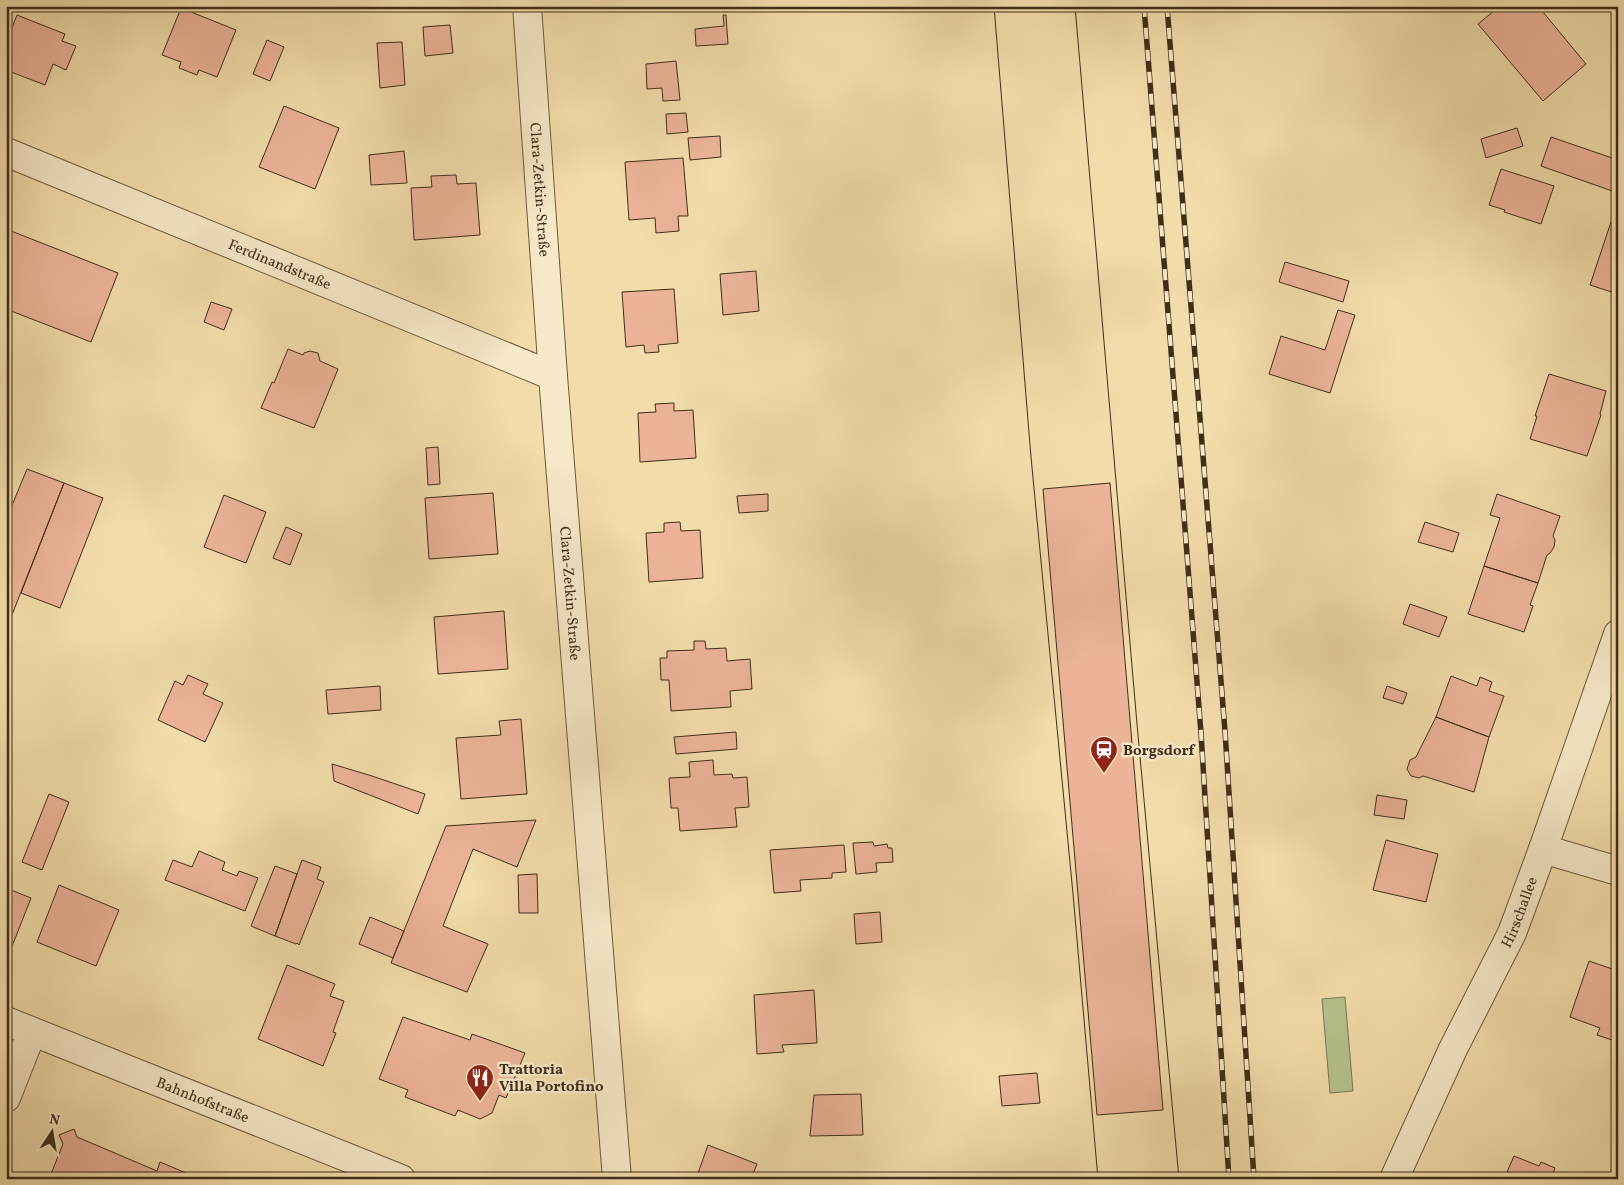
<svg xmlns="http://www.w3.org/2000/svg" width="1624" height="1185" font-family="Vollkorn,serif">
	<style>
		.green { fill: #b5c28c; stroke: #7b7852 }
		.building { fill: #ecb398; stroke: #412e19 }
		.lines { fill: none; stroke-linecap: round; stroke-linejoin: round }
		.minor-casing { stroke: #6d5a3d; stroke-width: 30 }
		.minor { stroke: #f7e8c7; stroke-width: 28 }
		.tram { stroke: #412e19; stroke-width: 1 }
		.rail-casing { stroke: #412e19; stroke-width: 5.5 }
		.rail { stroke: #f7e8c7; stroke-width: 4; stroke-dasharray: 11; stroke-linecap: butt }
		.labels { text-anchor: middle; stroke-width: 5; stroke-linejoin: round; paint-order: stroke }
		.street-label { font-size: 15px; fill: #412e19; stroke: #f7e8c7 }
		.poi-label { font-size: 15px; font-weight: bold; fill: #412e19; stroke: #f7e8c7; text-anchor: start }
	</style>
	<rect width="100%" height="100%" fill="#f2dca9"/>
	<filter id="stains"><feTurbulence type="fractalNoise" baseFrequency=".004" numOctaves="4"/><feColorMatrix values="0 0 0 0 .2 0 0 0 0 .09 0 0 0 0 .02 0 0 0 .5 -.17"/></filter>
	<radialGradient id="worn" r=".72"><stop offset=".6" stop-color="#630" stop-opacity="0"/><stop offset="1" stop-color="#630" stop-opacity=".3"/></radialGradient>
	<path class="green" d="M1345 997 1353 1091 1330 1093 1322 999Z"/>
	<path class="building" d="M1500 6H1538L1586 64 1543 101 1478 24Z
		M181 8 236 30 217 77 199 70 197 75 179 68 181 62 162 55Z
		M17 15 65 34 62 41 76 46 66 70 53 64 45 85 6 70V43Z
		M723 15H726L728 44 696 46 695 29 724 26Z
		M450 25 453 53 425 56 423 27Z
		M267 40 284 47 270 81 253 74Z
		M402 42 405 85 380 88 377 43Z
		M676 61 680 100 663 101 662 88 647 89 646 64Z
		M284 106 339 128 315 189 259 167Z
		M686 113 688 132 667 134 666 114Z
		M1517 128 1523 146 1486 158 1481 139Z
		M720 136 721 157 690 160 688 138Z
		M1551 137 1618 160V193L1541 166Z
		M404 151 407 183 371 185 369 155Z
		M683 158 688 216H678L679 231 656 233 655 218 629 220 625 162Z
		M1501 169 1554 186 1541 224 1504 212 1505 210 1489 205Z
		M456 175 457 184 476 183 480 235 414 240 411 188 432 187 431 176Z
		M1611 222 1618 224V294L1590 285Z
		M6 229 118 273 91 342 6 309Z
		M1285 262 1349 281 1343 302 1279 282Z
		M756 271 759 311 723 315 720 274Z
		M674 289 678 343 658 345 659 352 645 353 644 345 626 347 622 292Z
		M211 302 232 309 224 330 204 322Z
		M1338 310 1355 315 1330 393 1269 374 1281 336 1325 350Z
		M288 349 303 355 304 353 310 351 318 353 320 361 338 369 314 428 261 408 272 382 274 383Z
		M1549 374 1606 391 1600 414 1601 415 1587 456 1530 439 1537 416H1535Z
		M674 403V411L693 410 696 458 640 462 638 413 656 412 655 404Z
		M438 447 440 484 428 485 426 448Z
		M27 469 64 483 6 630V520Z
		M64 483 103 498 60 608 21 593Z
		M1110 483 1163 1110 1097 1115 1043 489Z
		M493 493 498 554 429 559 425 498Z
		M768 494V511L739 513 737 496Z
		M1497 494 1560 516 1553 536 1555 540 1554 547 1550 553 1547 555 1538 583 1484 566 1500 518 1490 515Z
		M224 495 266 512 246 563 204 547Z
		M680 522 681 531 700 530 703 578 649 582 646 533 664 532V523Z
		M1425 522 1459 533 1453 552 1418 542Z
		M286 527 302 534 290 565 273 558Z
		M1484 566 1538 583 1530 605 1533 606 1524 632 1468 614Z
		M1410 604 1447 617 1439 637 1403 624Z
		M504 611 508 669 438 674 434 617Z
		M694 641H705L706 649 726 648 727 661 750 659 752 689 730 691 731 707 671 711 669 680H661L660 658H667V651L694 650Z
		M188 675 208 684 203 694 223 703 205 742 158 720 175 681 183 685Z
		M1451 676 1477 686 1480 677 1492 682 1489 691 1504 696 1489 737 1436 717Z
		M380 686 381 710 328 714 326 690Z
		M1387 686 1407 693 1403 704 1383 698Z
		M1436 717 1489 737 1474 792 1423 776 1419 778 1411 776 1407 769 1410 760 1416 757Z
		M521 719 527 794 461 799 456 738 501 735 499 721Z
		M736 732 737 749 676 754 674 737Z
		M713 760 714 775 732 774 733 778 747 777 749 807 735 808 737 827 680 831 678 808H671L669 778 690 777 689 762Z
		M332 764 372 776 425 794 418 814 334 781Z
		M49 794 69 802 42 870 22 862Z
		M1377 795 1407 800 1404 819 1374 815Z
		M536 820 517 867 473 849 443 926 488 944 467 992 391 963 446 826Z
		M1386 840 1438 854 1426 902 1373 890Z
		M873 842 874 846 887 844 888 848H892L893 862 876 863 877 872 856 874 853 843Z
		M844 845 846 872 832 873V878L800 880 801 891 774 893 770 850Z
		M199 851 225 862 222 870 237 876 239 871 258 878 245 911 165 880 173 860 192 867Z
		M302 860 321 867 317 879 324 882 299 945 297 943 296 944 275 936Z
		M275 866 297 874 275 936 251 926Z
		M537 874 538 913H519L518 875Z
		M59 885 119 910 96 966 37 942Z
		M6 888 31 898 11 949 6 947Z
		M880 912 882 942 856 944 854 914Z
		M370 917 404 931 393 958 359 944Z
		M1589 961 1618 971V1042L1597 1035 1600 1028 1570 1017Z
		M287 965 335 984 330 996 344 1001 333 1032 336 1033 323 1066 258 1039Z
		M814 990 817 1043 782 1045 784 1052 757 1054 754 995Z
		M403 1017 470 1040 472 1034 525 1053 506 1098 499 1095 492 1113 480 1119 458 1110 455 1116 405 1097 408 1090 379 1079Z
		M1037 1073 1040 1103 1002 1106 999 1076Z
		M1618 1093V1112L1612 1110Z
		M861 1094 863 1135 810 1136 814 1095Z
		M74 1129 77 1137 157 1171 160 1162 186 1173 184 1179H49L63 1144 59 1135Z
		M708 1145 757 1164 751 1179H696Z
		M1514 1156 1539 1166 1541 1162 1555 1168 1551 1179H1523L1507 1172Z"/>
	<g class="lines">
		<defs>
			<g id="minor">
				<path id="s1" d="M527 6 553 376 617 1179"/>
				<path id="s2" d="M6 152 553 376"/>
				<path d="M1543 849 1618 871"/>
				<path id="s3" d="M6 1021 401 1179"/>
				<path d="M6 1098 32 1032"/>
				<path id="s4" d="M1394 1179 1453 1049 1512 933 1543 849 1618 634"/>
			</g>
		</defs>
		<use href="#minor" class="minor-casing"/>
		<use href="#minor" class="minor"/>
		<path class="tram" d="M994 6 1031 457 1073 894 1098 1179
			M1075 6 1137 724 1179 1179"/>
		<defs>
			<path id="rail" d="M1144 6 1201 733 1229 1179
				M1167 6 1225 731 1254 1179"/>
		</defs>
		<use href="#rail" class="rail-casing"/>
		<use href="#rail" class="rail"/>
	</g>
	<defs>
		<symbol id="station-pin" viewBox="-11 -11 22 30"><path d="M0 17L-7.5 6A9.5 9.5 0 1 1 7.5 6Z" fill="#8f2418" stroke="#f7e8c7"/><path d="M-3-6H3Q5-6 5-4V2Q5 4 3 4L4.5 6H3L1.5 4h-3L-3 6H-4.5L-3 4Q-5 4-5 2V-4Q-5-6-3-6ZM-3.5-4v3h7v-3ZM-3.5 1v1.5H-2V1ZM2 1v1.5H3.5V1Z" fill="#fff"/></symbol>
		<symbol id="restaurant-pin" viewBox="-11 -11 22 30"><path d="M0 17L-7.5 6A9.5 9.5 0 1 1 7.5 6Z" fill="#8f2418" stroke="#f7e8c7"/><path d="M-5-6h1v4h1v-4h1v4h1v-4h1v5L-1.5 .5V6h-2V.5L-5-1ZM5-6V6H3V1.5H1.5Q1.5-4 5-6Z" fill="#fff"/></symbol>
	</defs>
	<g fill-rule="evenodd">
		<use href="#station-pin" x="1088" y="734" width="32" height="43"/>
		<use href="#restaurant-pin" x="464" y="1062" width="32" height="43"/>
	</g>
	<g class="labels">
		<g class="street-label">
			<text dy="5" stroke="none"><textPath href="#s1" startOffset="184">Clara-Zetkin-Straße</textPath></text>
			<text dy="5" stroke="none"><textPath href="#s2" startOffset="296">Ferdinandstraße</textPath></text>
			<text dy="5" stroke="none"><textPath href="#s1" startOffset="589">Clara-Zetkin-Straße</textPath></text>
			<text dy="5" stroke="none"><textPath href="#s4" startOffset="295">Hirschallee</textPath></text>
			<text dy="5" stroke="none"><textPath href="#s3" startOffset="212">Bahnhofstraße</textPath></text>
		</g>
		<g class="poi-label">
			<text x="1123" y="755">Borgsdorf</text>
			<text x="499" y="1074">Trattoria<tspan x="499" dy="17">Villa Portofino</tspan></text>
		</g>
	</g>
	<rect width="1624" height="1185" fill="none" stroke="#f2dca9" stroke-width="25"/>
	<rect x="8" y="8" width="1609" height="1170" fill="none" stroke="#412e19" stroke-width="2.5"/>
	<rect x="12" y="12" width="1599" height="1160" fill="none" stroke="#412e19"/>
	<g transform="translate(52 1132) rotate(12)" stroke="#f7e8c7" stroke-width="4" paint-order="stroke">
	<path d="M0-4L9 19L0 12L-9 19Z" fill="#412e19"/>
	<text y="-8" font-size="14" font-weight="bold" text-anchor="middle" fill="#412e19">N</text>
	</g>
	<rect width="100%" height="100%" filter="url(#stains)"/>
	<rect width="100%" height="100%" fill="url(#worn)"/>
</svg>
